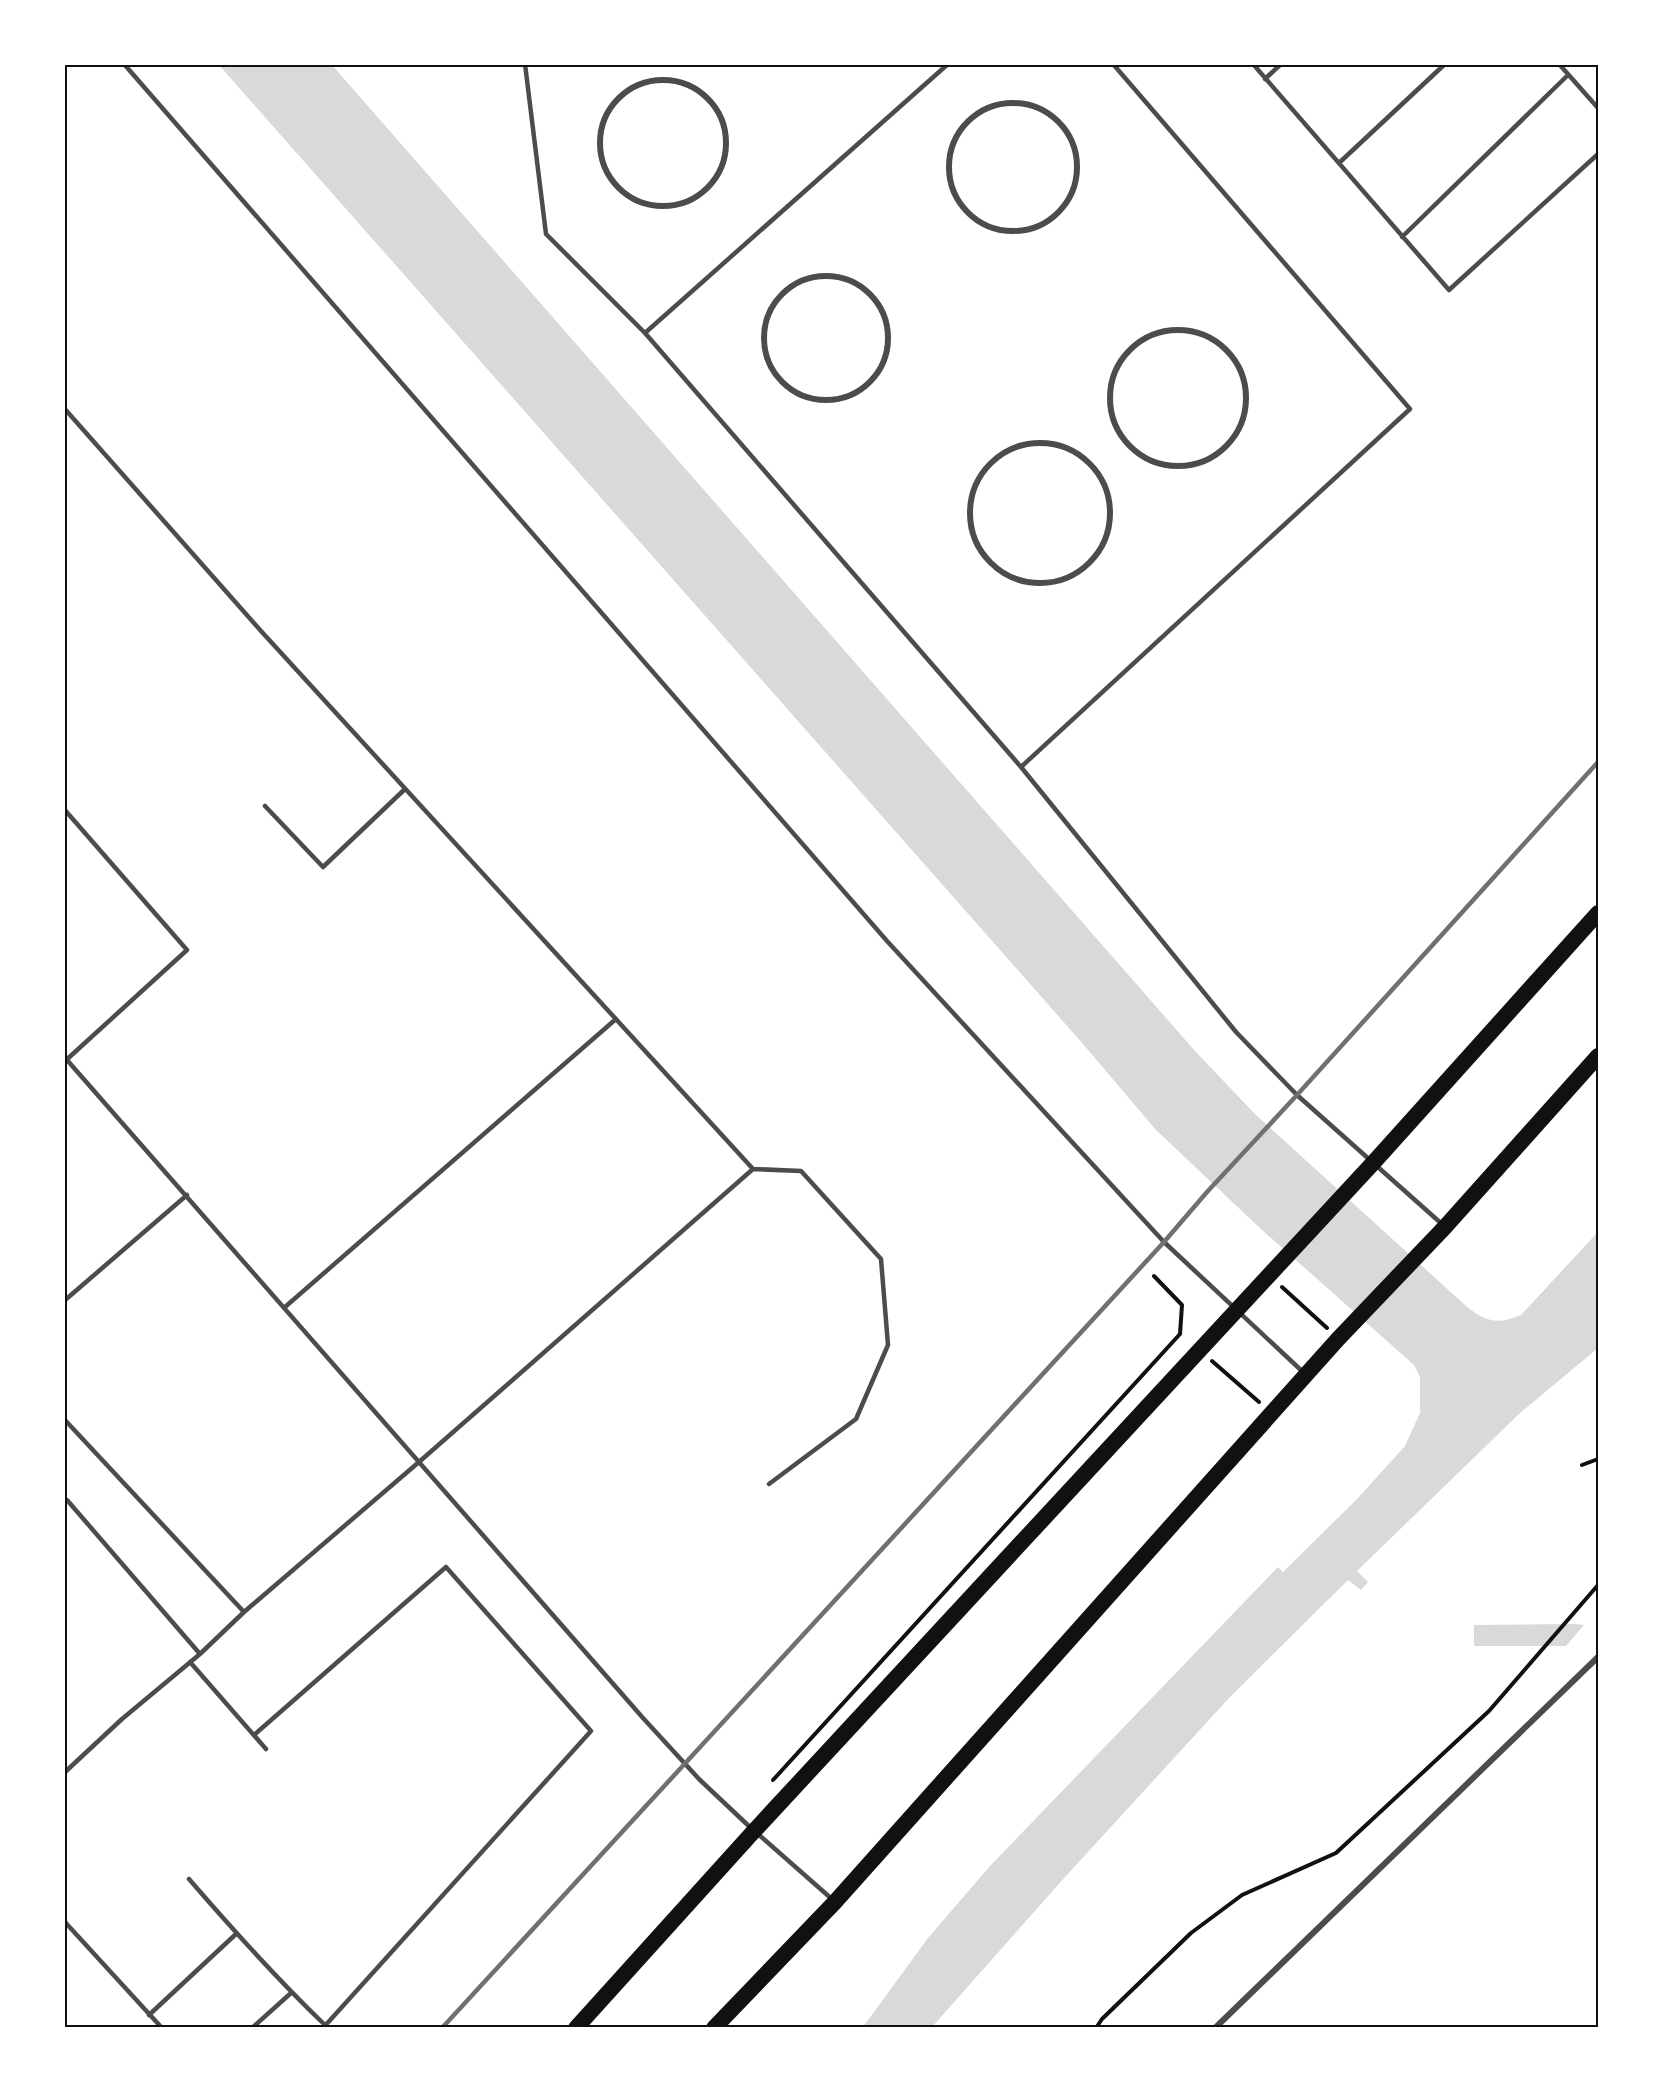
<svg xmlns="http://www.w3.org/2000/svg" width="1663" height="2092" font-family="'Source Sans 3',sans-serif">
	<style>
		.water { fill: #d9d9d9 }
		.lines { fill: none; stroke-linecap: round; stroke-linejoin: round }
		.path { stroke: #111; stroke-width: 4 }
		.service { stroke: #4c4c4c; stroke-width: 4.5 }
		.minor { stroke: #4c4c4c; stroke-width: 6 }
		.trunk { stroke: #111; stroke-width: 16 }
		.rail { stroke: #707070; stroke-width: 4.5 }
		.neatline { fill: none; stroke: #111; stroke-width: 2 }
	</style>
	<rect width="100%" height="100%" fill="#fff"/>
	<path class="water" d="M219 65H332L1195 1051 1255 1114 1466 1306C1486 1322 1497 1325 1521 1315L1598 1232V1348L1520 1413 1357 1571 1368 1582 1361 1590 1348 1580 1229 1698 1066 1876 932 2027H863L928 1938 990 1866 1278 1567 1283 1572 1357 1499 1405 1446 1420 1413V1377L1414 1365 1262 1230 1156 1130 1083 1044Z
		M1576 1624 1584 1625 1566 1646H1474V1625Z"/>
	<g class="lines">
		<path class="path" d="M1282 1287 1327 1328
			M1212 1361 1259 1402
			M1582 1465 1598 1459
			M773 1780 1180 1334 1182 1305 1154 1276
			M1096 2028 1102 2019 1191 1933 1242 1895 1336 1853 1489 1711 1598 1585"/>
		<path class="service" d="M124 64 887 941 1164 1242 1303 1372
			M525 64 546 234 645 333 1021 767 1236 1032 1297 1095 1443 1225
			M1253 64 1449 290 1598 154
			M1559 64 1598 108
			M1265 79 1281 64
			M1339 163 1445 64
			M1402 237 1568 75
			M645 333 948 64
			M64 408 261 631 753 1169 419 1462 244 1612 200 1654 122 1719 64 1773
			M1021 767 1410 409 1113 64
			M265 806 323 867 405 789
			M64 809 187 950 64 1062
			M67 1060 643 1718 699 1779 752 1829
			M753 1169 801 1171 881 1259 888 1345 856 1419 769 1484
			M64 1301 187 1195
			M285 1307 616 1019
			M64 1419 244 1612
			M64 1502 67 1500 200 1654
			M190 1662 266 1749
			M254 1735 446 1567 591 1731 323 2028
			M758 1834 833 1900
			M189 1879C233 1930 277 1979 325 2025
			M64 1921 162 2028
			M149 2015 236 1934
			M252 2028 291 1993"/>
		<path class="minor" d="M600 143a63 63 0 1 1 126 0a63 63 0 1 1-126 0Z
			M949 167a64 64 0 1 1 128 0a64 64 0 1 1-128 0Z
			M764 338a62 62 0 1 1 124 0a62 62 0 1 1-124 0Z
			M1110 398a68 68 0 1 1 136 0a68 68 0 1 1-136 0Z
			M970 513a70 70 0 1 1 140 0a70 70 0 1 1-140 0Z
			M1215 2028 1598 1657"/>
		<path class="trunk" d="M576 2028 754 1831 1374 1162 1598 913
			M714 2028 835 1902 1338 1339 1445 1227 1598 1056"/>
		<path class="rail" d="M442 2028 1164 1242 1207 1192 1297 1095 1598 762"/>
	</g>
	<rect width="1663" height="2092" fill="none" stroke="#ffffff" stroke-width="132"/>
	<rect x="66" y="66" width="1531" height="1960" class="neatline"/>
</svg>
